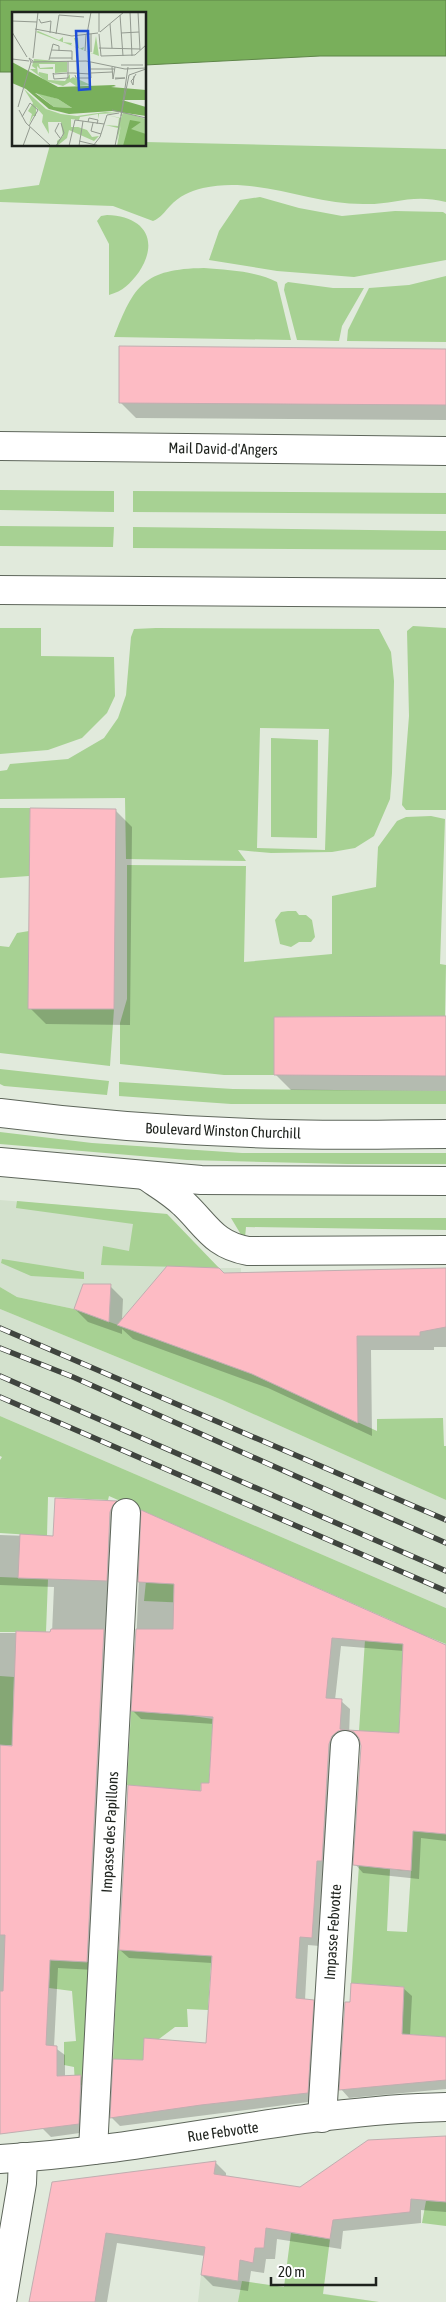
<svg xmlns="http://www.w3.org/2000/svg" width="446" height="2302" font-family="'Asap Condensed',sans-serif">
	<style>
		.built { fill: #d3e1cd }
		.green { fill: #a7d193; fill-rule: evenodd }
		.water { fill: #79af5b; stroke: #5e8548 }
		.shadow { fill: #0003 }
		.building { fill: #fdbbc4; stroke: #c0aeb0 }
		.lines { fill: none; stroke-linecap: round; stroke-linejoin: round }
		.street-casing { stroke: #5e665b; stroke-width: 30 }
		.secondary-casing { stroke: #5e665b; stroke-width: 30 }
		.primary-casing { stroke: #5e665b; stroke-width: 30 }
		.street { stroke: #fff; stroke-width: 28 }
		.secondary { stroke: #fff; stroke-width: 28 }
		.primary { stroke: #fff; stroke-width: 28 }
		.rail-casing { stroke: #3f443e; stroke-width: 5.5 }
		.rail { stroke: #fff; stroke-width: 4; stroke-dasharray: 11; stroke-linecap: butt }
		.labels { text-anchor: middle; stroke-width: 4; stroke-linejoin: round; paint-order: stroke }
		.street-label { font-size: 15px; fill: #1e221d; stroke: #fff }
		.inset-road { fill: none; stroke: #939a90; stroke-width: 1 }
		.view { fill: #1d4ed8; fill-opacity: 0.15; stroke: #1d4ed8; stroke-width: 2.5 }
		.inset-edge { fill: none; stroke: #1e221d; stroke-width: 2.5 }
	</style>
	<rect width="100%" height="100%" fill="#e1eadc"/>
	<path class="built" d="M0 1200 167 1214 219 1268H241V1370L74 1309 17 1297 0 1287Z
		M0 1309 222 1400 446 1500V1608L0 1416Z
		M201 2275 379 2302H198Z"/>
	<path class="green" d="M145 142 446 149V202C411 193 395 205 363 204 309 204 257 176 203 188 190 191 179 196 170 206 165 211 161 218 153 221L113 206 0 202V190L39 185 50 145H145Z
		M260 197 299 208 342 216 395 211 443 212 446 214V260L354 277 277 271 209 260 219 231 240 200Z
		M107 215C144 216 160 240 139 272 130 284 123 291 109 295V244L97 221 101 216Z
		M204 268C228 270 256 271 277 282L291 340 114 337C134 285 144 269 204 268Z
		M446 276V342L347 341 348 330 369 288 409 285Z
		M288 282 333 288H364L342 326 339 341 297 340 284 290 285 284Z
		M0 490 114 491V512L0 510Z
		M133 491 446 493V514L133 512Z
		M0 526 114 527 113 547 0 546Z
		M133 527 446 531V550L133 548Z
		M413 626 446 628V810H406L402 805 409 716 407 631Z
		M0 628H41V656L114 657 115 696 107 713 82 738 48 750 0 754Z
		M156 628 379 629 391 652 394 681 392 773 390 799 374 836 355 848 332 852 271 853 238 850 246 861 126 859 125 798 0 799V771L7 770 10 764 68 759 104 738 118 718 126 695 131 637 134 629ZM260 728 329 729 325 850 257 848Z
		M271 738 318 740 317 838 271 837Z
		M0 808H30L29 876 0 878Z
		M431 816 445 819 440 964 446 965 445 1016 274 1017V1075H224L120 1064V1023L127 999V865L246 866 244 962 332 954V896L376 887 378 847 397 821 406 817Z
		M288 911H296L299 915H306L312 920 315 937 311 942H299L291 947 280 944 275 920 281 912Z
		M29 931 28 1008 114 1009 110 1066 0 1053V946L9 947 17 933Z
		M0 1069 109 1081 107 1095 4 1086 0 1084Z
		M119 1082 233 1089 446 1091V1104H231L119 1096Z
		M0 1132 92 1143 242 1153H446V1164H347L187 1160 0 1144Z
		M17 1201 167 1214 219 1268 101 1265 103 1246 129 1251 133 1224 16 1208Z
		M231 1218H446V1230L246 1227 245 1238H243Z
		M2 1259 84 1272V1279L31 1276 1 1263Z
		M0 1287 17 1297 74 1309 250 1373 377 1431V1419L443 1418 444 1446H446V1500L222 1400 0 1309Z
		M0 1416 446 1608V1644L426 1636 425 1646 402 1665 399 1733 446 1825V2037L401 2034 404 1987 351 1983 359 1865 390 1869 387 1931 407 1932 411 1871 397 1870 398 1733 359 1731 365 1640 394 1642 395 1622 109 1496 108 1500 48 1497 47 1536 0 1533V1460L2 1457 0 1456Z
		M0 1577 48 1579 46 1632H0Z
		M202 1578 189 1603 144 1601 146 1581Z
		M0 1676 14 1677 12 1745H0Z
		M131 1711 186 1715 213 1719 209 1783H201L200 1799 182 1790 127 1785Z
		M118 1950H212L208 2010 187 2009 188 2027H175L159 2039 143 2060 113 2059Z
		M50 1960 92 1962 86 2085H75L74 2067 64 2065V2042L76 2041 72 1991 49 1988Z
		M426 2201 446 2202V2226L422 2223Z
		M291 2233 330 2239 323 2294 379 2302H238L242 2281 284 2287Z"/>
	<path class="water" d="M0 0H446V56H320L145 65V14H14V72H0Z"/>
	<path class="shadow" d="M446 350V420L136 418 120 402Z
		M115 810 132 827 130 1025 46 1024 30 1008Z
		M446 1017V1091L291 1090 275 1074Z
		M446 1269V1347H434V1350H371L372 1436 268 1388 133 1339 122 1329V1334L88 1322 75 1309 110 1286 123 1299 122 1320 224 1274Z
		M57 1500 117 1502 124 1510 95 1970 58 1968 54 2047 65 2055V2077L81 2076 89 2085 87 2132 51 2137 43 2129 0 2128V1633H52L54 1587 0 1585V1535L55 1537Z
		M142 1512 446 1645V1841L421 1838 419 1879 363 1873 355 1864 362 1746 360 1739 350 1731 400 1735 404 1651 341 1646 335 1700 341 1701 350 1709 349 1735 320 1946 308 1945 305 2000 313 2001 322 2009 316 2101 120 2126 112 2118 115 2060 145 2062 207 2044 212 1963 129 1958 120 1950 202 1792 210 1784 214 1724 141 1719 133 1711Z
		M403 1988 412 1996 410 2036 446 2038V2089L349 2098 341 2089 351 2003Z
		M446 2137V2212L421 2210V2223L343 2231 341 2249 277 2239 275 2259H266L264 2273 251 2271 248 2291 213 2286 202 2275 205 2256 117 2243 107 2302H31L53 2183 215 2162 226 2173V2177L300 2189Z"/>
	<path class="building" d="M119 346 446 349V405L119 403Z
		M30 808 116 809 114 1009H28Z
		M446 1016V1076L274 1075V1017Z
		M167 1266 219 1268 224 1273 446 1268V1327L420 1332V1336H357L358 1423 252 1374 117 1325Z
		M83 1284H111L109 1322 74 1309Z
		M55 1498 117 1501 113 1505 110 1512 107 1581 18 1578 20 1534 53 1536Z
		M141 1510 446 1645V1834L413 1831 411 1871 353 1865 361 1746 359 1738 354 1732 347 1730 399 1733 403 1644 332 1638 326 1698 342 1699 340 1729 345 1730 338 1731 332 1736 329 1744 322 1861H317L312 1938 300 1937 296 1998 314 2000 308 2093 201 2105 110 2118 113 2059 143 2060 144 2038 206 2043 212 1956 119 1950 128 1785 201 1791V1783H209L213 1717 131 1711 136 1629H173L174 1584 138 1582Z
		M51 1629H104L87 1962 50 1960 46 2045 57 2046V2076L81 2075 79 2124 0 2134V1991H3L5 1935H0V1745L12 1746 16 1631 50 1632Z
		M351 1983 404 1987 402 2034 446 2037V2080L339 2090 345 2002H350Z
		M446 2136V2202L411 2199 410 2212 333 2220 330 2239 266 2228 264 2248H255L253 2263 240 2260 238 2281 201 2275 205 2247 106 2233 95 2302H29L52 2182 216 2161 214 2174 300 2187 368 2140Z"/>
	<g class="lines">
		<defs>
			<path id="street" d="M0 446 446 451
				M0 590 446 593
				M146 1176C159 1185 173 1193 184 1204 207 1226 214 1245 248 1251L446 1250
				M322 2118 345 1745
				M93 2150 126 1513
				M2 2302 22 2183 23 2157"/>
			<path id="secondary" d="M0 2159C149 2151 297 2110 446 2107"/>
			<path id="primary" d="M0 1113C94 1125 188 1132 283 1134 337 1136 392 1134 446 1134
				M0 1162 201 1180 446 1181"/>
		</defs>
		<use href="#street" class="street-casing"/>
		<use href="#secondary" class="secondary-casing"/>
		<use href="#primary" class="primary-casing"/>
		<use href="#street" class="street"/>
		<use href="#secondary" class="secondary"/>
		<use href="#primary" class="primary"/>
		<defs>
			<path id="rail" d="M0 1328 446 1520
				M0 1348 73 1377 446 1543
				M0 1376 446 1571
				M0 1397 446 1591"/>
		</defs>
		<use href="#rail" class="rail-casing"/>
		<use href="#rail" class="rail"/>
	</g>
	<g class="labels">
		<g class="street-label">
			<text transform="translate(223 449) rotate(1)" y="5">Mail David-d'Angers</text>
			<text transform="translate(223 1131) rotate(2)" y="5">Boulevard Winston Churchill</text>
			<text transform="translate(110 1832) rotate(-87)" y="5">Impasse des Papillons</text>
			<text transform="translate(333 1932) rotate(-86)" y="5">Impasse Febvotte</text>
			<text transform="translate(223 2132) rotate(-8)" y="5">Rue Febvotte</text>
		</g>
	</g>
	<g transform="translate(12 12)">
		<rect width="134" height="134" fill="#e1eadc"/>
		<path d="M26 19 47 28 51 25V30L60 31 59 33 65 36 62 26H66L67 37 72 35 71 38 81 42 84 24 87 44 24 20ZM22 47 55 50V60L43 61V52H27L28 56 41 55V57H28L25 54 26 63 27 60 36 62V68L53 69 58 62V67L61 65 79 73 64 74 58 70 51 74 34 69 18 57H24L20 54ZM12 77 34 97 49 102 65 104 93 100 106 101 87 102V107L86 102 68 105 67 108 59 107V115H66L75 118 80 125 87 124 82 129 57 118 55 126 45 134V129L51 124 49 110H36L37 122 30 110 31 103 24 95V104H21L17 112 20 102 16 99 21 91ZM23 80 46 87 60 96 42 95ZM111 100 134 107V134H105L109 113 105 129 106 116 93 113 106 114 107 106 95 103 109 106Z" fill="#a7d193"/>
		<path d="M0 50 46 75 102 73 104 74 99 75 134 78V88H110L134 95V104L100 99 57 102 37 97 14 77 0 71ZM23 81 46 87 60 96 42 95ZM118 108 129 110 119 117 134 122V134H111Z" fill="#79af5b" fill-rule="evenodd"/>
		<path class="inset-road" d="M87 0V20M118 0 120 44M126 0 128 38M108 3 111 44M27 7 29 11 39 9 38 21M0 9 25 10M98 12 100 36M23 17 60 24 86 21M0 20 15 45M88 20 112 0M109 21 127 20M44 22 47 3 72 5M75 22 79 0M79 22V40M87 22 89 44 123 43 134 33M87 36 128 37M40 38 60 39V48M73 39 74 23M21 46 26 0M38 46H60M0 47 17 49M37 48 41 32 47 34V39M21 49 17 46 19 50 74 49 113 57 134 56M56 49V66L42 67 41 61 42 62 56 61H61L79 62M109 53H131M100 55 101 67 103 55M79 57H102M79 61 100 60M63 63 64 66H79L78 50M122 64 121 73 119 69 121 67 124 62M103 66H113L103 67M6 95 19 50M7 98 14 111 39 134M100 98 134 106M109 104 116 55M10 105 18 91 26 98 17 114M76 110 77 106 86 108 85 112M47 111 43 119 48 126M81 111 79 119 89 122M67 129 88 134M11 134 18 115M44 134 52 121 49 111M57 134 63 108 92 112M67 134 71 109M81 134 88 125 95 103 107 101M103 134 117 63 134 57"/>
		<path class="view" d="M64 19H76L78 77 67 78Z"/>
		<rect width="134" height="134" class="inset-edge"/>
	</g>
	<path d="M271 2277v8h105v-8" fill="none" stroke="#1e221d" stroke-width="2.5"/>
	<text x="278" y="2277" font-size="15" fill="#1e221d" stroke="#ffffff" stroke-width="4" paint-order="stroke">20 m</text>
</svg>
